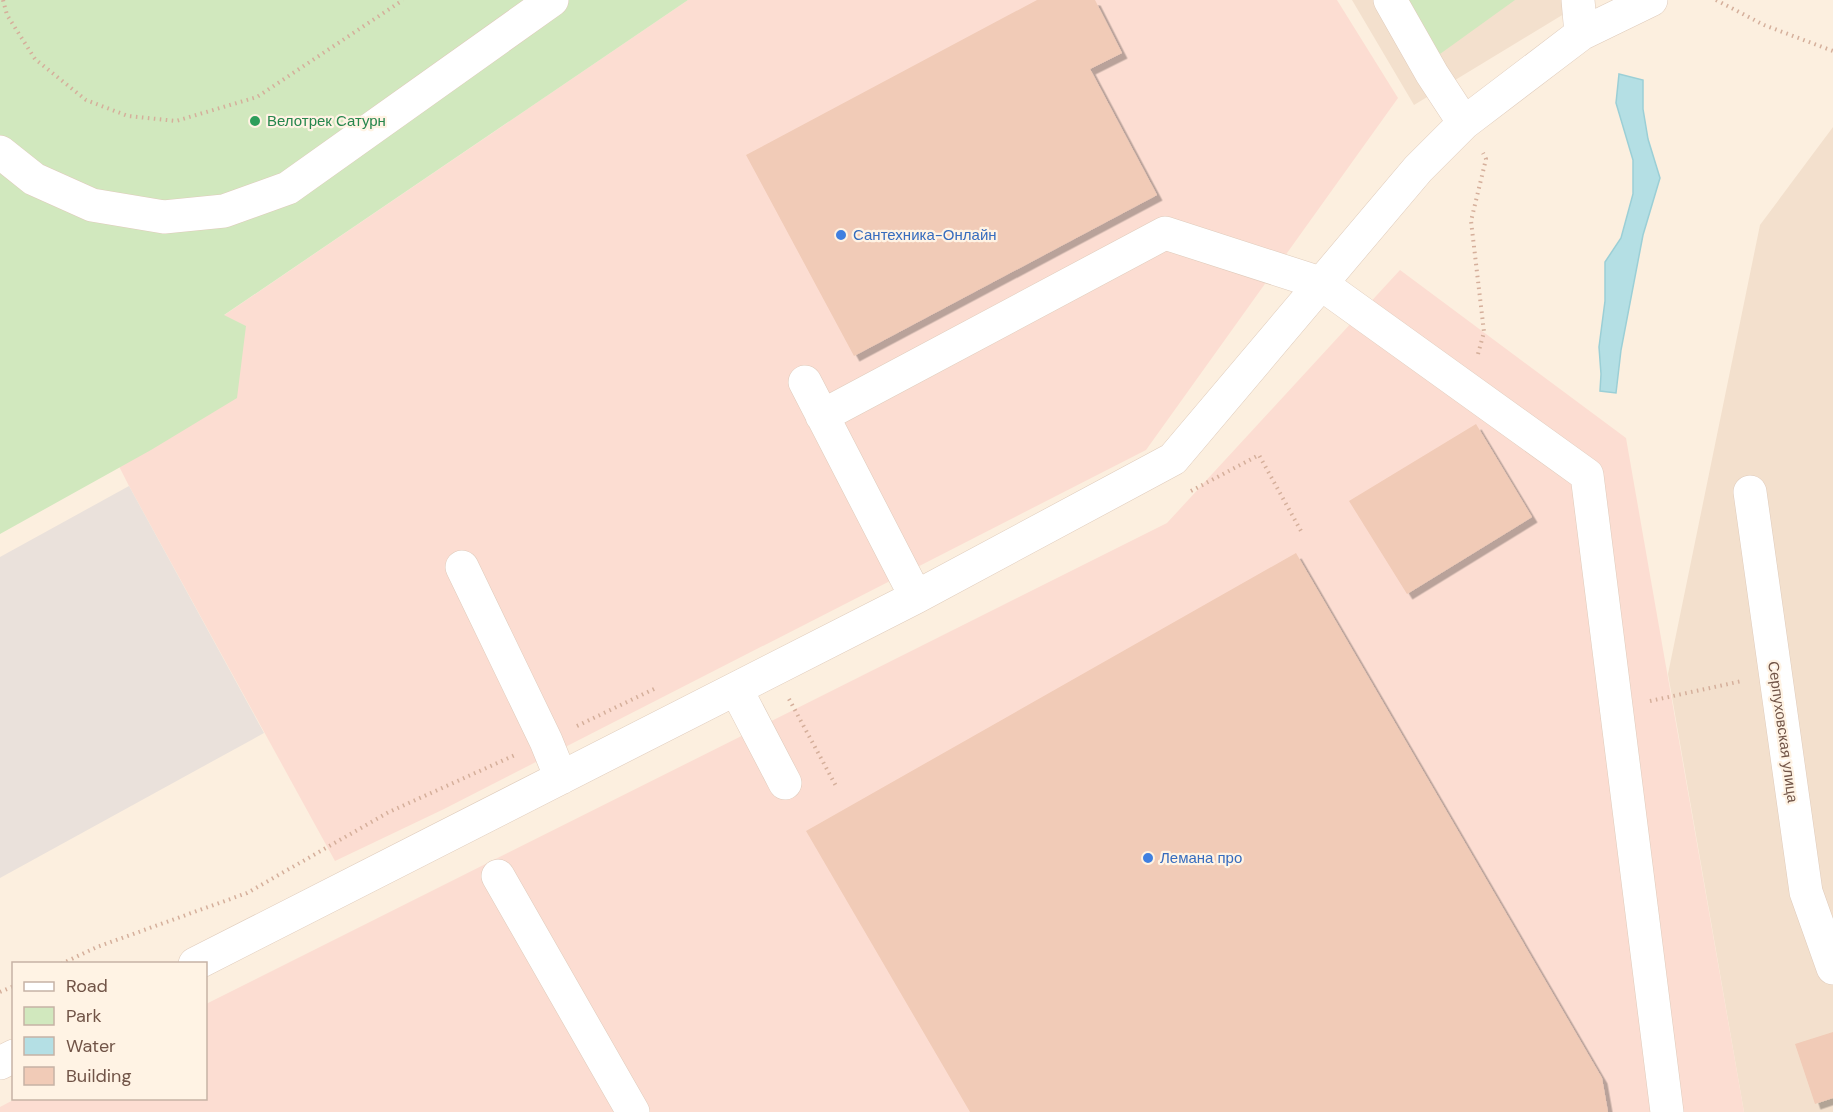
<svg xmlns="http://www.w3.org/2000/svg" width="1833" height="1112" font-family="'DM Sans',sans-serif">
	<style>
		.residential { fill: #f3e0cd }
		.commercial { fill: #fcddd2 }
		.industrial { fill: #eae1db }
		.green { fill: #d1e8be }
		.water { fill: #b4dfe4; stroke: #9bcfd6; stroke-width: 1.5 }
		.building { fill: #f1cbb7; filter: url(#shadow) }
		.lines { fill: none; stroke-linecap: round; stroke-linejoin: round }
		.minor-casing { stroke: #dfcbbb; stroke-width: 34 }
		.path { stroke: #d5af9b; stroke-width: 4; stroke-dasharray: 1.5 4.5; stroke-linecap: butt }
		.minor { stroke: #fff; stroke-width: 33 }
		.leisure-dot { fill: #2e9e5b; stroke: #fff3e4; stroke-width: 2 }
		.shop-dot { fill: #3f7fe0; stroke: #fff3e4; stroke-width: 2 }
		.labels { text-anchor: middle; stroke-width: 4.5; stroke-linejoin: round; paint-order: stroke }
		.leisure-label { font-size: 15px; fill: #27864d; stroke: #fff3e4; text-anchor: start }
		.shop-label { font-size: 15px; fill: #366cbe; stroke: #fff3e4; text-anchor: start }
		.street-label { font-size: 15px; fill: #715447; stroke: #fff3e4 }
	</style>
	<defs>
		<filter id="shadow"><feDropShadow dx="5.5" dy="5.5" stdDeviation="0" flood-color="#0004"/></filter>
	</defs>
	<rect width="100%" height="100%" fill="#fcefdf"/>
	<path class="residential" d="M1352 0H1587L1414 105Z
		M1833 127V1112H1744L1668 674 1760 225Z"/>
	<path class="commercial" d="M688 0H1337L1398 98 1146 450 444 809 335 861 129 486 89 407Z
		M1400 270 1626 438 1744 1112H0V1107L17 1098H206V1004L1167 523Z"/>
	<path class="industrial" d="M129 486 264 733 0 878V557Z"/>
	<path class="green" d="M0 0H688L224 315 246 326 237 398 151 450 0 534Z
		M1402 0H1515L1440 54Z"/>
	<path class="water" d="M1619 74 1643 80V109L1648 139 1660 178 1643 235 1621 350 1616 393 1600 391 1601 374 1599 347 1605 301V262L1621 238 1633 194V160L1616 103Z"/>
	<path class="building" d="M1037 0H1095L1122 53 1090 69 1157 195 854 356 746 155Z
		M1476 424 1532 517 1407 594 1349 501Z
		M1296 553 1602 1078 1608 1112H970L806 831Z
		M1833 1032V1098L1815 1104 1795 1044Z"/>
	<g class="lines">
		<defs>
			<path id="minor" d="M1390 0 1432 74 1464 123
				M1578 0 1581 34
				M0 152 34 179 92 205 164 217 224 211 288 188 552 0
				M805 382 916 597
				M822 416 1165 233 1320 283 1587 475 1667 1112
				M1750 492 1806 892 1833 968
				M462 567 546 741 561 778
				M736 689 785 783
				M498 876 633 1112
				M195 964 916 597 1173 459 1418 169 1464 123 1581 34 1651 0
				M0 1063 14 1056"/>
		</defs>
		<use href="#minor" class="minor-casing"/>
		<path class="path" d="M3 0 7 15 35 59 86 100 128 116 176 121 257 97 403 0
			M1716 0 1764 25 1833 51
			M1478 354 1484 332 1471 221 1486 159 1483 153
			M1191 491 1259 455 1301 531
			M789 699 836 786
			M1650 701 1742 681
			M577 726 656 688
			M61 964 97 947 247 893 389 812 515 755
			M0 992 14 986"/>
		<use href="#minor" class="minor"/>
	</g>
	<circle class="leisure-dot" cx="255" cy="121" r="6"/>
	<g class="shop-dot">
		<circle cx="841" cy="235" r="6"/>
		<circle cx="1148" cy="858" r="6"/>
	</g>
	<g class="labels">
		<g class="leisure-label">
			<text x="267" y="126">Велотрек Сатурн</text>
		</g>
		<g class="shop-label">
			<text x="853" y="240">Сантехника-Онлайн</text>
			<text x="1160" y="863">Лемана про</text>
		</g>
		<g class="street-label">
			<text transform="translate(1783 732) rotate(82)" y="5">Серпуховская улица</text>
		</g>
	</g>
	<rect x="12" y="962" width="195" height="138" fill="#fff3e4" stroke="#c6b3a5" stroke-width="1.5"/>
	<rect x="24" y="982" width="30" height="9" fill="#ffffff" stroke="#c6b3a5" stroke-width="1.5"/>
	<text x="66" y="992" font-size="18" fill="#715447">Road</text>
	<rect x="24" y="1007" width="30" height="18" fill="#d1e8be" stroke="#c6b3a5" stroke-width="1.5"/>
	<text x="66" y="1022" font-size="18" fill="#715447">Park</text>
	<rect x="24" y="1037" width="30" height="18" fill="#b4dfe4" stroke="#c6b3a5" stroke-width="1.5"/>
	<text x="66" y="1052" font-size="18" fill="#715447">Water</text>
	<rect x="24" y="1067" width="30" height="18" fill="#f1cbb7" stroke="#c6b3a5" stroke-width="1.5"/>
	<text x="66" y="1082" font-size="18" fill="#715447">Building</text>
</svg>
